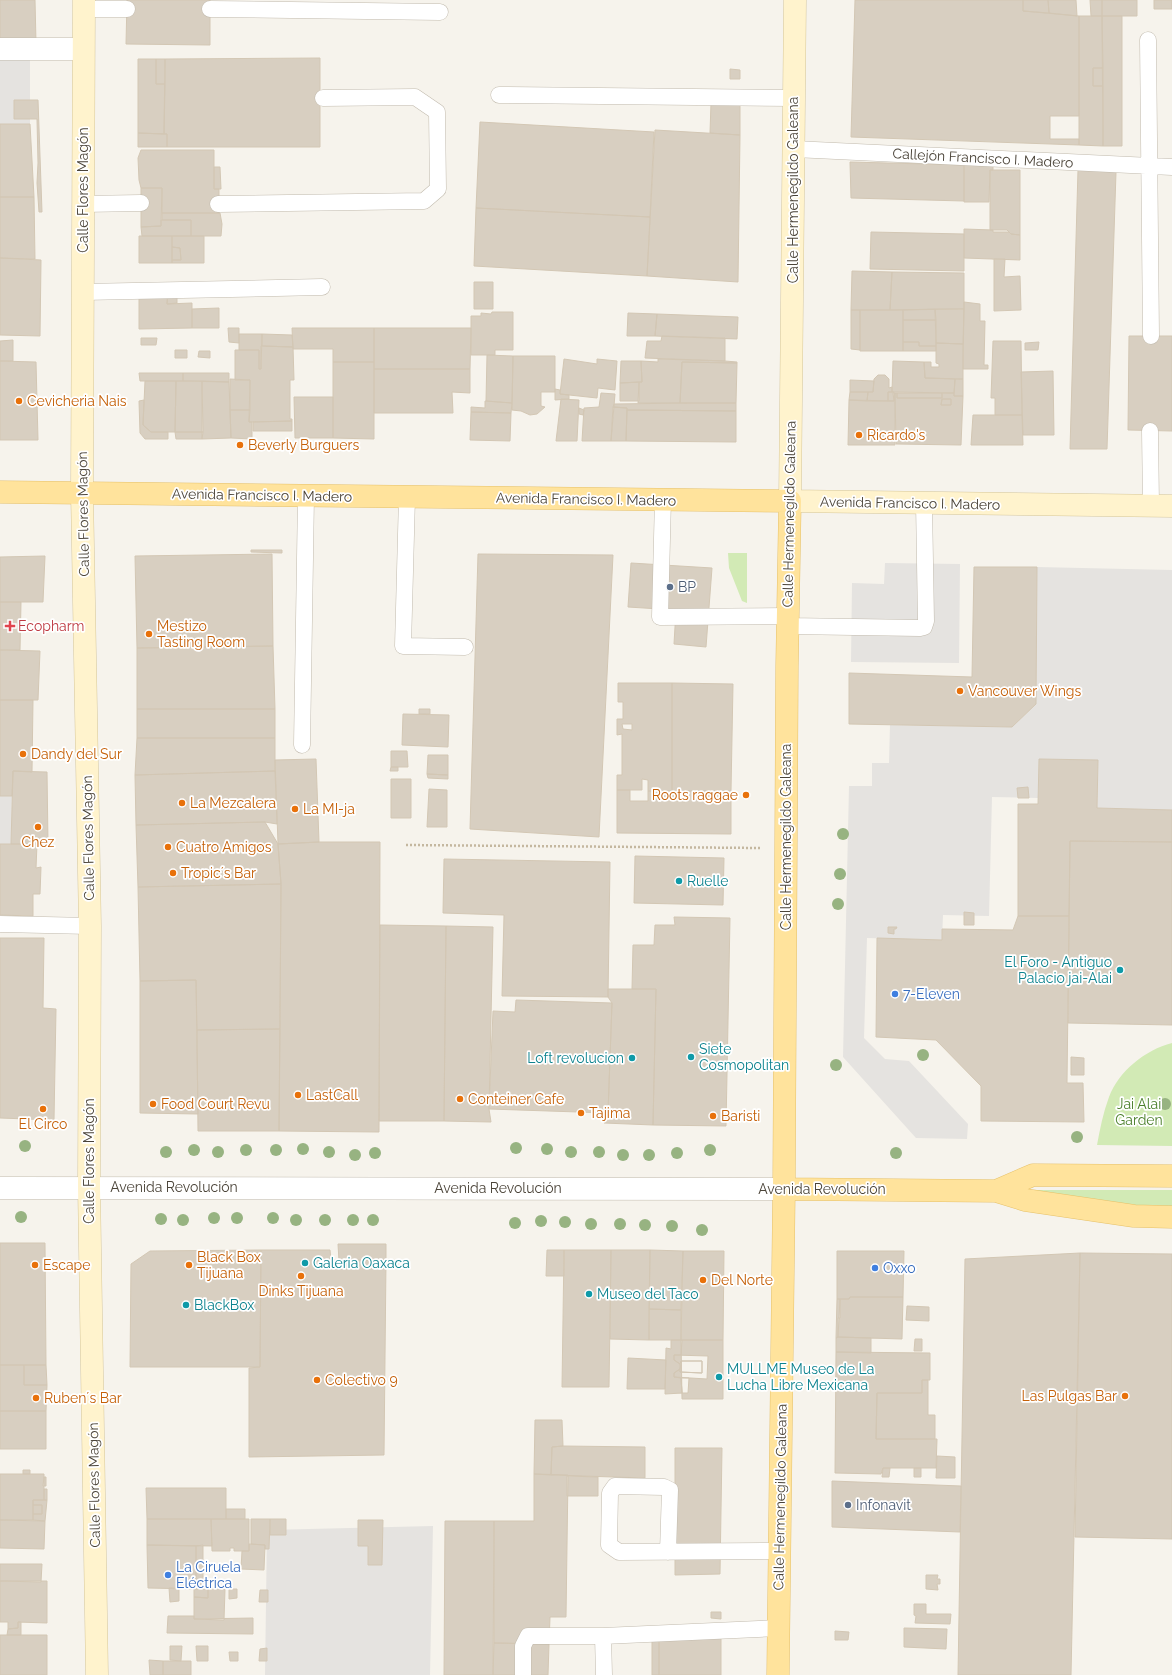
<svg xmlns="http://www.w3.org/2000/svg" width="1172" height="1675" font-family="Raleway,sans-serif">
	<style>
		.green { fill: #d2eab5 }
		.parking { fill: #e5e3e0 }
		.building { fill: #d8cfc1; stroke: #d3c7b4; fill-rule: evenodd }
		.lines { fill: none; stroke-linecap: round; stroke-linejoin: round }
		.lane-casing { stroke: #c2bbae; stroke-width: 17 }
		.street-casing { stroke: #c2bbae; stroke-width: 23 }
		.secondary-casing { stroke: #d6c79b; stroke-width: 23 }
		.primary-casing { stroke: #e6c16a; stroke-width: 23 }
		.path { stroke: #c4b79f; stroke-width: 2.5; stroke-dasharray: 2 2; stroke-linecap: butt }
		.lane { stroke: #fff; stroke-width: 16 }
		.street { stroke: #fff; stroke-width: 22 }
		.secondary { stroke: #fff3cd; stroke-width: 22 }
		.primary { stroke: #ffe39c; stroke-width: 22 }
		.tree { fill: #97b381 }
		.food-dot { fill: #e8710a; stroke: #fff; stroke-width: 1.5 }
		.service-dot { fill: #5c6f8a; stroke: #fff; stroke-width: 1.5 }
		.health-dot { fill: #e0444e; stroke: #fff; stroke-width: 1.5 }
		.culture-dot { fill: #0f9aa8; stroke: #fff; stroke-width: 1.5 }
		.shop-dot { fill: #3f7fe0; stroke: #fff; stroke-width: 1.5 }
		.labels { text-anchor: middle; stroke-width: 3.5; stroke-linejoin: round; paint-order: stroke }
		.street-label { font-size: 14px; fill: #4b4439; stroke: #fff }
		.food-label { font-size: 14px; fill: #c56008; stroke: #fff; text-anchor: start }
		.service-label { font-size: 14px; fill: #4e5e75; stroke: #fff; text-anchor: start }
		.health-label { font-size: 14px; fill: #be3a42; stroke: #fff; text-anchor: start }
		.culture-label { font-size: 14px; fill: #0d838f; stroke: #fff; text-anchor: start }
		.shop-label { font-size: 14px; fill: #366cbe; stroke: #fff; text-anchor: start }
		.park-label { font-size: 14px; fill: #4a7f2a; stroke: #fff }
	</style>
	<rect width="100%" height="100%" fill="#f6f3ec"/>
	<path class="green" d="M728 553H747V603L742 601 729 568Z
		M1172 1043V1146L1097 1145C1100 1129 1103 1113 1109 1097 1119 1071 1145 1050 1172 1043Z
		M1037 1190H1172V1209L1149 1208 1036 1194Z"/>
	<path class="parking" d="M0 52H30V124H0Z
		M885 563 960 564 959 663 851 662 852 583 884 584Z
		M1037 567 1172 570V810L1097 808 1098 760 1039 759 1038 798 992 797 989 916 943 915 942 940 867 938 864 1038 885 1059 909 1061 968 1124 967 1139 916 1138 843 1057 849 786H872V763H889L890 725 1012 727 1036 704Z
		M0 796H12L11 844H0Z
		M433 1526 430 1675H265L267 1530Z"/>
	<path class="building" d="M0 0H35L36 43H0Z
		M127 0H210V45L126 44Z
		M855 0H1023V11L1079 16V116H1050V139H1079V145L851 137Z
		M1023 0H1048L1049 13 1023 11Z
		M1048 0H1076L1077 16 1049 13Z
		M1090 0H1102V16H1091Z
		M1102 0H1137V16H1102Z
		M1154 0H1172V9H1154Z
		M1079 16H1102L1103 68H1093V86H1103V146L1079 145Z
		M1102 16H1122V146H1103Z
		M320 58V147H167V134H164L165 59Z
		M138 59H156V84H165L164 134 138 133Z
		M156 59H165V84H156Z
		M1093 68H1103V86H1093Z
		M730 69 740 70V79H730Z
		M14 100H38L42 212H39L37 183 38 163 37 119H14Z
		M711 103H740V135L710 133Z
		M480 122 654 132 650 217 476 208Z
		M0 124H30L34 197H0Z
		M655 130 740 135 738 282 647 276Z
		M138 133 167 134V147H138Z
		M141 150H214V189H219V213H162V188H141L139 180 138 158Z
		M850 162 964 165V201L851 198Z
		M964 165 993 166V170H990L989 202H964Z
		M214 167H220L221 189H214Z
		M990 170H1020V235L1011 234 1007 230H990Z
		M1078 170 1116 172 1107 449H1070Z
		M141 188H162L161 226 141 227Z
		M0 197H34L35 259 0 258Z
		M476 208 650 217 647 276 474 266Z
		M162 213H220L222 224 221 236H191V220H162Z
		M161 220H191V236H142L141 227 161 226Z
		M964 229 993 230V232H1009L1011 234 1020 235V260L964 258Z
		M871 232 964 234V271L870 269Z
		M139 236H172V263H139Z
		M172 236H204V263H172V260H181L180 248 172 247Z
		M172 247 180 248 181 260H172Z
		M0 258 41 260 40 336 0 335Z
		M994 259H1005L1004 277 1020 276 1021 310 994 311Z
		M852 271 892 272 890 310H851Z
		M892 272 964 273V309L890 310Z
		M474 282H493V309H474Z
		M168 291H177V303L167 304Z
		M168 291 167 304 192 303V328L139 329V292Z
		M964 302 980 304V321H985L984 365H988V369H963Z
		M219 308V328H192V309Z
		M935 309H964L963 344 936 343Z
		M935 309 936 320H903V310Z
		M851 310H860V350L851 349Z
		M860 310H903V351H860Z
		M492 312H513V350H495V355H471V316H481V313L491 314Z
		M628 313 657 314 655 336H627Z
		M657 314 738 317 737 339 655 336Z
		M903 320H936V346H919V342H903Z
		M228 328H239V343L229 342Z
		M292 328H374V362H333V349H293Z
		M374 328H471L470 369H374Z
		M239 334H262L261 369H259V350H239Z
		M262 334 292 335 293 347 262 346Z
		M662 336 725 338V361L645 358 647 341H661Z
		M1129 336H1172V431L1128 430Z
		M141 338H157L156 345H141Z
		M13 340V361H0V341Z
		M993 341H1021L1022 415H995V398H991Z
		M903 342H919V346H936V351H903Z
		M1039 342 1038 350H1025V343Z
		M936 343 963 344V379L925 378 924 362H931V367H939V364L936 363Z
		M261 346 293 347 294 380H290V419H292V421L249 422 250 380H235V350H259V369H261Z
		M175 350H187V358H175Z
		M199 351H210V358L198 357Z
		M487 355 513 356 512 403 486 401Z
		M513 356H555V392H541V406L545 407 537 414 530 415 521 411 512 410Z
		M564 359 597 364V359L617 361 615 390 598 388 597 398 560 394Z
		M658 359 725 361 737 362V363L682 362 680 403H638L639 382H642L641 361 658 362Z
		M0 361 36 362 38 440H0Z
		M621 361H641L642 382 620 383Z
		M893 361 924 362 925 378 955 379 954 393 892 392Z
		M333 362H374V439L333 438Z
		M682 362 737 363 736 403H680Z
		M374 369H470V393L452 392 453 413H374Z
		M1053 371 1054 435H1023L1021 372Z
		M139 373H183V381H140Z
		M183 373H229V382L183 381Z
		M878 375H885L889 379V388L892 387V392H888V401H867L868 392H873L874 379Z
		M230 379 250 380V410H230Z
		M955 379H963V396H954Z
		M850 380 874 381 873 392H850Z
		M145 381H176L175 432H151L143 425Z
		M176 381H202L203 432H175Z
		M202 381 229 382 231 438 202 439Z
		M639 382V401H620V383Z
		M555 389 560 390V394L569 395V399L555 400Z
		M850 392H868L867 401 849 400Z
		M888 392H894V401H888Z
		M601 393 615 394 611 441H582L584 408 599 407Z
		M893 393H895V445H848L849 400 894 401Z
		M895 393H897V398H942V393H954V396H963L961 445 896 444ZM942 399H951V405H941Z
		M897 393H942V398H897Z
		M294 397H333V438H295Z
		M561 399 579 400 577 441H556Z
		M942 399H951V405H941Z
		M144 400 143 425 151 432H168V439H145L140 433 139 401Z
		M485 401 512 403 511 413 471 412V407L485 408Z
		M687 403H736V411L627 410V408L613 407 614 404Z
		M613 407 627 408 626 441H611Z
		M579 408 584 410 583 415 579 414Z
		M230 410H250L249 422H252V439L231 438Z
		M627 410 736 411V442L626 441Z
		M471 412 511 413 510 441 470 440Z
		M973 415H1022L1023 445H971Z
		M292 421V431H253V422Z
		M175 432H203L202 439H176Z
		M251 550H282V553L251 552Z
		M272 554 273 646 137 648 135 556Z
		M478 554 613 555 599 837 470 829Z
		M45 556 43 602H0V557Z
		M631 563 712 568 706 647 674 644 676 610 628 607Z
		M974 567H1037L1036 704 1012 727 849 724V673L972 677Z
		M0 602H21L20 650H0Z
		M273 646 275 709H137V648Z
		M0 650 40 651 38 700H0Z
		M618 683H672V791H648V780L642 779V790H617V775H622V734L617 735V719H623V702H618ZM622 724H632V730L623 729Z
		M672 683 733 684 731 791H672Z
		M0 700H33L32 772 13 771 12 796H0Z
		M137 709H275V738H137Z
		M419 709H430V714H419Z
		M403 714 449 715 448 747 402 745Z
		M137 738H275V771L135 775Z
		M391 751H407L408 767H391Z
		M428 755H448V775L427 774Z
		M316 759 319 842 278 844 275 760Z
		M1039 759 1098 760 1097 808 1172 810V842L1070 841 1069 916H1018V804H1038Z
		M391 767H398V771H390Z
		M13 771 47 772 48 844H11Z
		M275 771 277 824 265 822 136 825 135 775Z
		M427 774 448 775V779L428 778Z
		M391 779H411V818H391Z
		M1028 787 1029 798H1018L1017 788Z
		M429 789 447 790V827H427Z
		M617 790H630V801H648V791H677V801L685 802V791H731V834L617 833Z
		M265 822 278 844 281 884 138 887 136 825Z
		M1070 841 1172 842V1025L1068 1023Z
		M319 842H380L379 1132 279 1131 281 884 278 844Z
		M0 844H37L36 868 41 867 40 894H33V916L0 915Z
		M635 856 724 858 723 905 634 903Z
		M444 859 610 862 608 997 502 996 504 915 443 913Z
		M281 884 280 1029 197 1030 196 980 140 981 138 887Z
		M964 912 974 913V925H964Z
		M1018 916H1069L1067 1083H1083L1084 1122 981 1121V1086L936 1040 876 1037 877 938 942 940V929L1013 930Z
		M674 917 730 918 726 1126 653 1125 656 989H632L633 945H654L655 925H675Z
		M380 925 446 926 444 1121H379Z
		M446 926 493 927 489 1109 491 1122 444 1121Z
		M888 927H897L896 929H894V934L888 933Z
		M0 938H44L43 1008 56 1009 54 1120 0 1118Z
		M196 980 198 1114 140 1113V981Z
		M608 989H656L653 1125 604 1123 608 1113 612 1003 608 997Z
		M516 1000 612 1003 608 1113 489 1109 493 1011 515 1012Z
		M280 1029 279 1131H198L197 1030Z
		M1071 1057 1084 1058V1075H1071Z
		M0 1243H45L46 1365H0Z
		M338 1244H386V1260L339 1261Z
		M261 1250 260 1367H130L131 1264 150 1251Z
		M261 1250H330L331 1260H386L384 1455 249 1457V1368L260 1367Z
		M547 1250H564V1276H546Z
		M564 1250H611L609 1387H562Z
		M611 1250H650L649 1340 610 1339Z
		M650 1250 683 1251 681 1310 649 1309Z
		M683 1251H724L723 1340H681Z
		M837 1251H904L903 1297H850L849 1299H837Z
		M1080 1253 1071 1675H958L965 1259Z
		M1080 1253 1172 1254V1539L1075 1537Z
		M850 1297H903L902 1339 838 1337 840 1299H849Z
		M837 1299H840V1318H838V1337L836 1338Z
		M907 1306 929 1307V1321L906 1320Z
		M649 1309 681 1310V1340H649Z
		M838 1337 871 1338V1353L836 1352V1338Z
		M915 1339H922V1351H914Z
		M671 1340H682L681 1355H674V1360L680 1364V1369L674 1373V1377L681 1378 682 1393 665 1394 666 1348 671 1349Z
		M681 1340H723V1399H682Z
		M836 1352 930 1353V1380H922V1393H877L876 1439H937L936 1468H883L881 1474 835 1473Z
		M674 1355 708 1356 707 1379 674 1377V1373L680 1369V1372L702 1373V1361H681L680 1364 674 1360Z
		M628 1358 666 1360 665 1389H627Z
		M681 1361H702V1373L680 1372Z
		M0 1365H24V1385H47L46 1411H0Z
		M24 1365H46L47 1385H24Z
		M681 1378H689L688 1393H682Z
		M922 1380H928V1415H935V1439H876L877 1393H922Z
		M0 1411H46V1449H0Z
		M535 1420H562L563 1446 552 1447 551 1475 534 1474Z
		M563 1446 645 1447V1478L551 1475 552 1447Z
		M675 1448H722L720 1574 675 1575Z
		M937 1456 955 1457V1478H936Z
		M883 1468H890L889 1477H882Z
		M914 1468H921V1477H914Z
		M23 1470H30V1474H23Z
		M0 1474H44V1500H33V1520H0Z
		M534 1474 568 1475 566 1617H550L549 1644 494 1643V1521H534Z
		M567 1476 598 1477V1496H567Z
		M44 1477H46V1486H43Z
		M832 1481 961 1486 960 1532 832 1527Z
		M146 1488H226V1519H147Z
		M44 1489H47V1500H44Z
		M33 1500H47L45 1521 33 1520V1514H42V1505H33Z
		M33 1505H42V1514H33Z
		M226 1509H245V1519H226Z
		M147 1519H211L212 1546 147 1545Z
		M211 1519H249V1551H234V1548H230V1551H212Z
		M251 1519H270L269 1549H265V1545L251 1544Z
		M270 1519H286V1535H270Z
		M0 1520 45 1521 44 1549 0 1548Z
		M358 1520H383L382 1565H368V1546H358Z
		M445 1521H494L493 1675H444Z
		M249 1544 265 1545 264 1570 241 1569 242 1551H249Z
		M147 1545 196 1546V1589L148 1588Z
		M203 1545V1589H196V1546Z
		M0 1564H42L41 1582 0 1581Z
		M926 1575H938L937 1579H940V1584H937L938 1590 926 1589Z
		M0 1581H47V1623L18 1622V1628L8 1629V1622H0Z
		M169 1588H179V1601L170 1602Z
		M194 1589H208V1598L194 1597Z
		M208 1589H225L224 1620 194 1619V1597L208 1598Z
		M229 1589H237V1598L229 1599Z
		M260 1590H268V1602H259Z
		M914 1604H926V1614H951L950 1624 915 1623 916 1616 914 1615Z
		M711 1612H721V1619L711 1618Z
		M168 1616H194V1619L253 1618V1634L167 1633Z
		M18 1622H21V1635H7L8 1629 18 1628Z
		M904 1628 947 1629 946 1649 904 1647Z
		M652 1629 659 1637V1675H652Z
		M835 1631 849 1632 848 1640H835Z
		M0 1635H47V1675H0Z
		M659 1637 721 1638V1675H659Z
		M494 1643 549 1644 548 1675H493Z
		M170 1646H182L181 1661 170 1660Z
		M196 1646H208V1661H197Z
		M267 1648V1661H259L260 1649Z
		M229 1652H238V1661H230Z
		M149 1660 163 1661V1675H150Z
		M163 1661H191V1675H163Z"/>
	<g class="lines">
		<defs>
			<path id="lane" d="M84 9H127
				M210 9 440 12
				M1148 40 1151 336
				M499 95 793 98
				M794 149 1172 167
				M83 204 141 203
				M218 204 424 201 438 189 437 112 415 97 323 98
				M83 292 322 287
				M1150 431 1151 505
				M407 497 403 646 465 647
				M663 499 660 617 788 616
				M788 626 920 628 924 627 926 621 924 503
				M302 745 306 496
				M0 924 90 926
				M668 1552 670 1490 664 1487 615 1486 610 1493 609 1545 619 1552 779 1551
				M603 1636 604 1675
				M523 1675V1646L528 1636H603L778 1628"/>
			<path id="street" d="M0 49H83
				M0 1188 784 1189"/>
			<path id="secondary" d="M84 0 82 493 90 926 89 1187 97 1675
				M795 0 790 501 1172 506"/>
			<path id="primary" d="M0 492 790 501 787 666 784 1189 778 1675
				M784 1189 996 1191 1025 1200 1134 1216 1172 1217
				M996 1191 1033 1175 1172 1176"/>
		</defs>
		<use href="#lane" class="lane-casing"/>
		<use href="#street" class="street-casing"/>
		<use href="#secondary" class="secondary-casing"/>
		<use href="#primary" class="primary-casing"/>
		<path class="path" d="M406 845 760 848"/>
		<use href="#lane" class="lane"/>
		<use href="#street" class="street"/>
		<use href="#secondary" class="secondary"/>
		<use href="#primary" class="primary"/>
	</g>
	<g class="tree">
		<circle cx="843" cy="834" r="6"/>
		<circle cx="840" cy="874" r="6"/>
		<circle cx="838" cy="904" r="6"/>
		<circle cx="923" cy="1055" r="6"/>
		<circle cx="836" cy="1065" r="6"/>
		<circle cx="1165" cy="1104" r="6"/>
		<circle cx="1077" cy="1137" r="6"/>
		<circle cx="25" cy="1146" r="6"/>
		<circle cx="516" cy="1148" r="6"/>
		<circle cx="303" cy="1149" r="6"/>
		<circle cx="547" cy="1149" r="6"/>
		<circle cx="194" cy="1150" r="6"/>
		<circle cx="246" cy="1150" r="6"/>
		<circle cx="276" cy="1150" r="6"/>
		<circle cx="710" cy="1150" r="6"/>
		<circle cx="166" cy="1152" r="6"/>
		<circle cx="218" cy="1152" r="6"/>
		<circle cx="329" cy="1152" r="6"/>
		<circle cx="571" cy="1152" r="6"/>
		<circle cx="599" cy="1152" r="6"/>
		<circle cx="375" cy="1153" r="6"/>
		<circle cx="677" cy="1153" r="6"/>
		<circle cx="896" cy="1153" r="6"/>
		<circle cx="355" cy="1155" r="6"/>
		<circle cx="623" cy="1155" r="6"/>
		<circle cx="649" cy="1155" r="6"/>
		<circle cx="21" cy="1217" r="6"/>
		<circle cx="214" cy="1218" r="6"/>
		<circle cx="237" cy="1218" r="6"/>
		<circle cx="273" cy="1218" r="6"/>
		<circle cx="161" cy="1219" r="6"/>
		<circle cx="183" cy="1220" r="6"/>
		<circle cx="296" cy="1220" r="6"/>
		<circle cx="325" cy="1220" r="6"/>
		<circle cx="353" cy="1220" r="6"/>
		<circle cx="373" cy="1220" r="6"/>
		<circle cx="541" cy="1221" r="6"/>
		<circle cx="565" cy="1222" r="6"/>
		<circle cx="515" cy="1223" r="6"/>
		<circle cx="591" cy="1224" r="6"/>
		<circle cx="620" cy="1224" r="6"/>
		<circle cx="645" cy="1225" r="6"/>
		<circle cx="672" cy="1226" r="6"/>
		<circle cx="702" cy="1230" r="6"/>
	</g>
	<g class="food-dot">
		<circle cx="19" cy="401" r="4"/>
		<circle cx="859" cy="435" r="4"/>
		<circle cx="240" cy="445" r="4"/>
		<circle cx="149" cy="634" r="4"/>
		<circle cx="960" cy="691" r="4"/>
		<circle cx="23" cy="754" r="4"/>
		<circle cx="746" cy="795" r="4"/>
		<circle cx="182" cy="803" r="4"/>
		<circle cx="295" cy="809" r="4"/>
		<circle cx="38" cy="827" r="4"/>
		<circle cx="168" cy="847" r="4"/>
		<circle cx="173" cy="873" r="4"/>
		<circle cx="298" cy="1095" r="4"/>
		<circle cx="460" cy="1099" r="4"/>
		<circle cx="153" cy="1104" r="4"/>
		<circle cx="43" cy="1109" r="4"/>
		<circle cx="581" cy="1113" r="4"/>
		<circle cx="713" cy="1116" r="4"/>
		<circle cx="35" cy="1265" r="4"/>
		<circle cx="189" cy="1265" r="4"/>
		<circle cx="301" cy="1276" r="4"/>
		<circle cx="703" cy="1280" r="4"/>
		<circle cx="317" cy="1380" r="4"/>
		<circle cx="1125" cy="1396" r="4"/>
		<circle cx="36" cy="1398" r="4"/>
	</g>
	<g class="service-dot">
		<circle cx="670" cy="587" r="4"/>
		<circle cx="848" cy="1505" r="4"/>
	</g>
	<path class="health-dot" d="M8 620h4v4h4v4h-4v4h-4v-4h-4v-4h4z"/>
	<g class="culture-dot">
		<circle cx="679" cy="881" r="4"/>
		<circle cx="1120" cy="970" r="4"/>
		<circle cx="691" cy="1057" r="4"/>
		<circle cx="632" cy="1058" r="4"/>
		<circle cx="305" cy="1263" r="4"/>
		<circle cx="589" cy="1294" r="4"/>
		<circle cx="186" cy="1305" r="4"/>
		<circle cx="719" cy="1377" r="4"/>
	</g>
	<g class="shop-dot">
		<circle cx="895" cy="994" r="4"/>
		<circle cx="875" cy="1268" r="4"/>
		<circle cx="168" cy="1575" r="4"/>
	</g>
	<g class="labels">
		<g class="street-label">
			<text transform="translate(983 158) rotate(3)" y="5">Callejón Francisco I. Madero</text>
			<text transform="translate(83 190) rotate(-90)" y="5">Calle Flores Magón</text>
			<text transform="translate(793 190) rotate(-90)" y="5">Calle Hermenegildo Galeana</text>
			<text transform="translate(262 495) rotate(1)" y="5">Avenida Francisco I. Madero</text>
			<text transform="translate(586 499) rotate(1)" y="5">Avenida Francisco I. Madero</text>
			<text transform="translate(910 503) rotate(1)" y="5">Avenida Francisco I. Madero</text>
			<text transform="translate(83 514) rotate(-91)" y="5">Calle Flores Magón</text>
			<text transform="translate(789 514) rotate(-89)" y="5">Calle Hermenegildo Galeana</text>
			<text transform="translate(786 837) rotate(-90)" y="5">Calle Hermenegildo Galeana</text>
			<text transform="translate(88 838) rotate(-91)" y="5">Calle Flores Magón</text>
			<text transform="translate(89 1161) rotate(-90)" y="5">Calle Flores Magón</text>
			<text x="174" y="1192">Avenida Revolución</text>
			<text x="498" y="1193">Avenida Revolución</text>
			<text x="822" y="1194">Avenida Revolución</text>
			<text transform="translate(94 1485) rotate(-91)" y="5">Calle Flores Magón</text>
			<text transform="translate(780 1497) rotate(-89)" y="5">Calle Hermenegildo Galeana</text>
		</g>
		<g class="food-label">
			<text x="27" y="406">Cevicheria Nais</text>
			<text x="867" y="440">Ricardo's</text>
			<text x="248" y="450">Beverly Burguers</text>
			<text x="157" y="631">Mestizo<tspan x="157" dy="16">Tasting Room</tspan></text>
			<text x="968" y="696">Vancouver Wings</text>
			<text x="31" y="759">Dandy del Sur</text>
			<text x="738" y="800" text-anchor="end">Roots raggae</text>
			<text x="190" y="808">La Mezcalera</text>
			<text x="303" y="814">La MI-ja</text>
			<text x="38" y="847" text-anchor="middle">Chez</text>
			<text x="176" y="852">Cuatro Amigos</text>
			<text x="181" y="878">Tropic´s Bar</text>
			<text x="306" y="1100">LastCall</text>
			<text x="468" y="1104">Conteiner Cafe</text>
			<text x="161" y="1109">Food Court Revu</text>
			<text x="589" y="1118">Tajima</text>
			<text x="721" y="1121">Baristi</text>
			<text x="43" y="1129" text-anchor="middle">El Circo</text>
			<text x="197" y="1262">Black Box<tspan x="197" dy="16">Tijuana</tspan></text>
			<text x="43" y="1270">Escape</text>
			<text x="711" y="1285">Del Norte</text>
			<text x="301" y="1296" text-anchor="middle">Dinks Tijuana</text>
			<text x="325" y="1385">Colectivo 9</text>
			<text x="1117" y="1401" text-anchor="end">Las Pulgas Bar</text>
			<text x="44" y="1403">Ruben´s Bar</text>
		</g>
		<g class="service-label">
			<text x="678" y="592">BP</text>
			<text x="856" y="1510">Infonavit</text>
		</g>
		<g class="health-label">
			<text x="18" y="631">Ecopharm</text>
		</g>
		<g class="culture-label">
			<text x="687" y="886">Ruelle</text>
			<text x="1112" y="967" text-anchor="end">El Foro - Antiguo<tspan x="1112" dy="16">Palacio jai-Alai</tspan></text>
			<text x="699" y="1054">Siete<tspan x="699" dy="16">Cosmopolitan</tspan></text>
			<text x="624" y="1063" text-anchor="end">Loft revolucion</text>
			<text x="313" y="1268">Galeria Oaxaca</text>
			<text x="597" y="1299">Museo del Taco</text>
			<text x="194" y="1310">BlackBox</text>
			<text x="727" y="1374">MULLME Museo de La<tspan x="727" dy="16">Lucha Libre Mexicana</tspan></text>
		</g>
		<g class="shop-label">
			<text x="903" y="999">7-Eleven</text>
			<text x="883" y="1273">Oxxo</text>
			<text x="176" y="1572">La Ciruela<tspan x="176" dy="16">Eléctrica</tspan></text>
		</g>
		<g class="park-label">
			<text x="1139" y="1109">Jai Alai<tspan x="1139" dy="16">Garden</tspan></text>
		</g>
	</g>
</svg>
